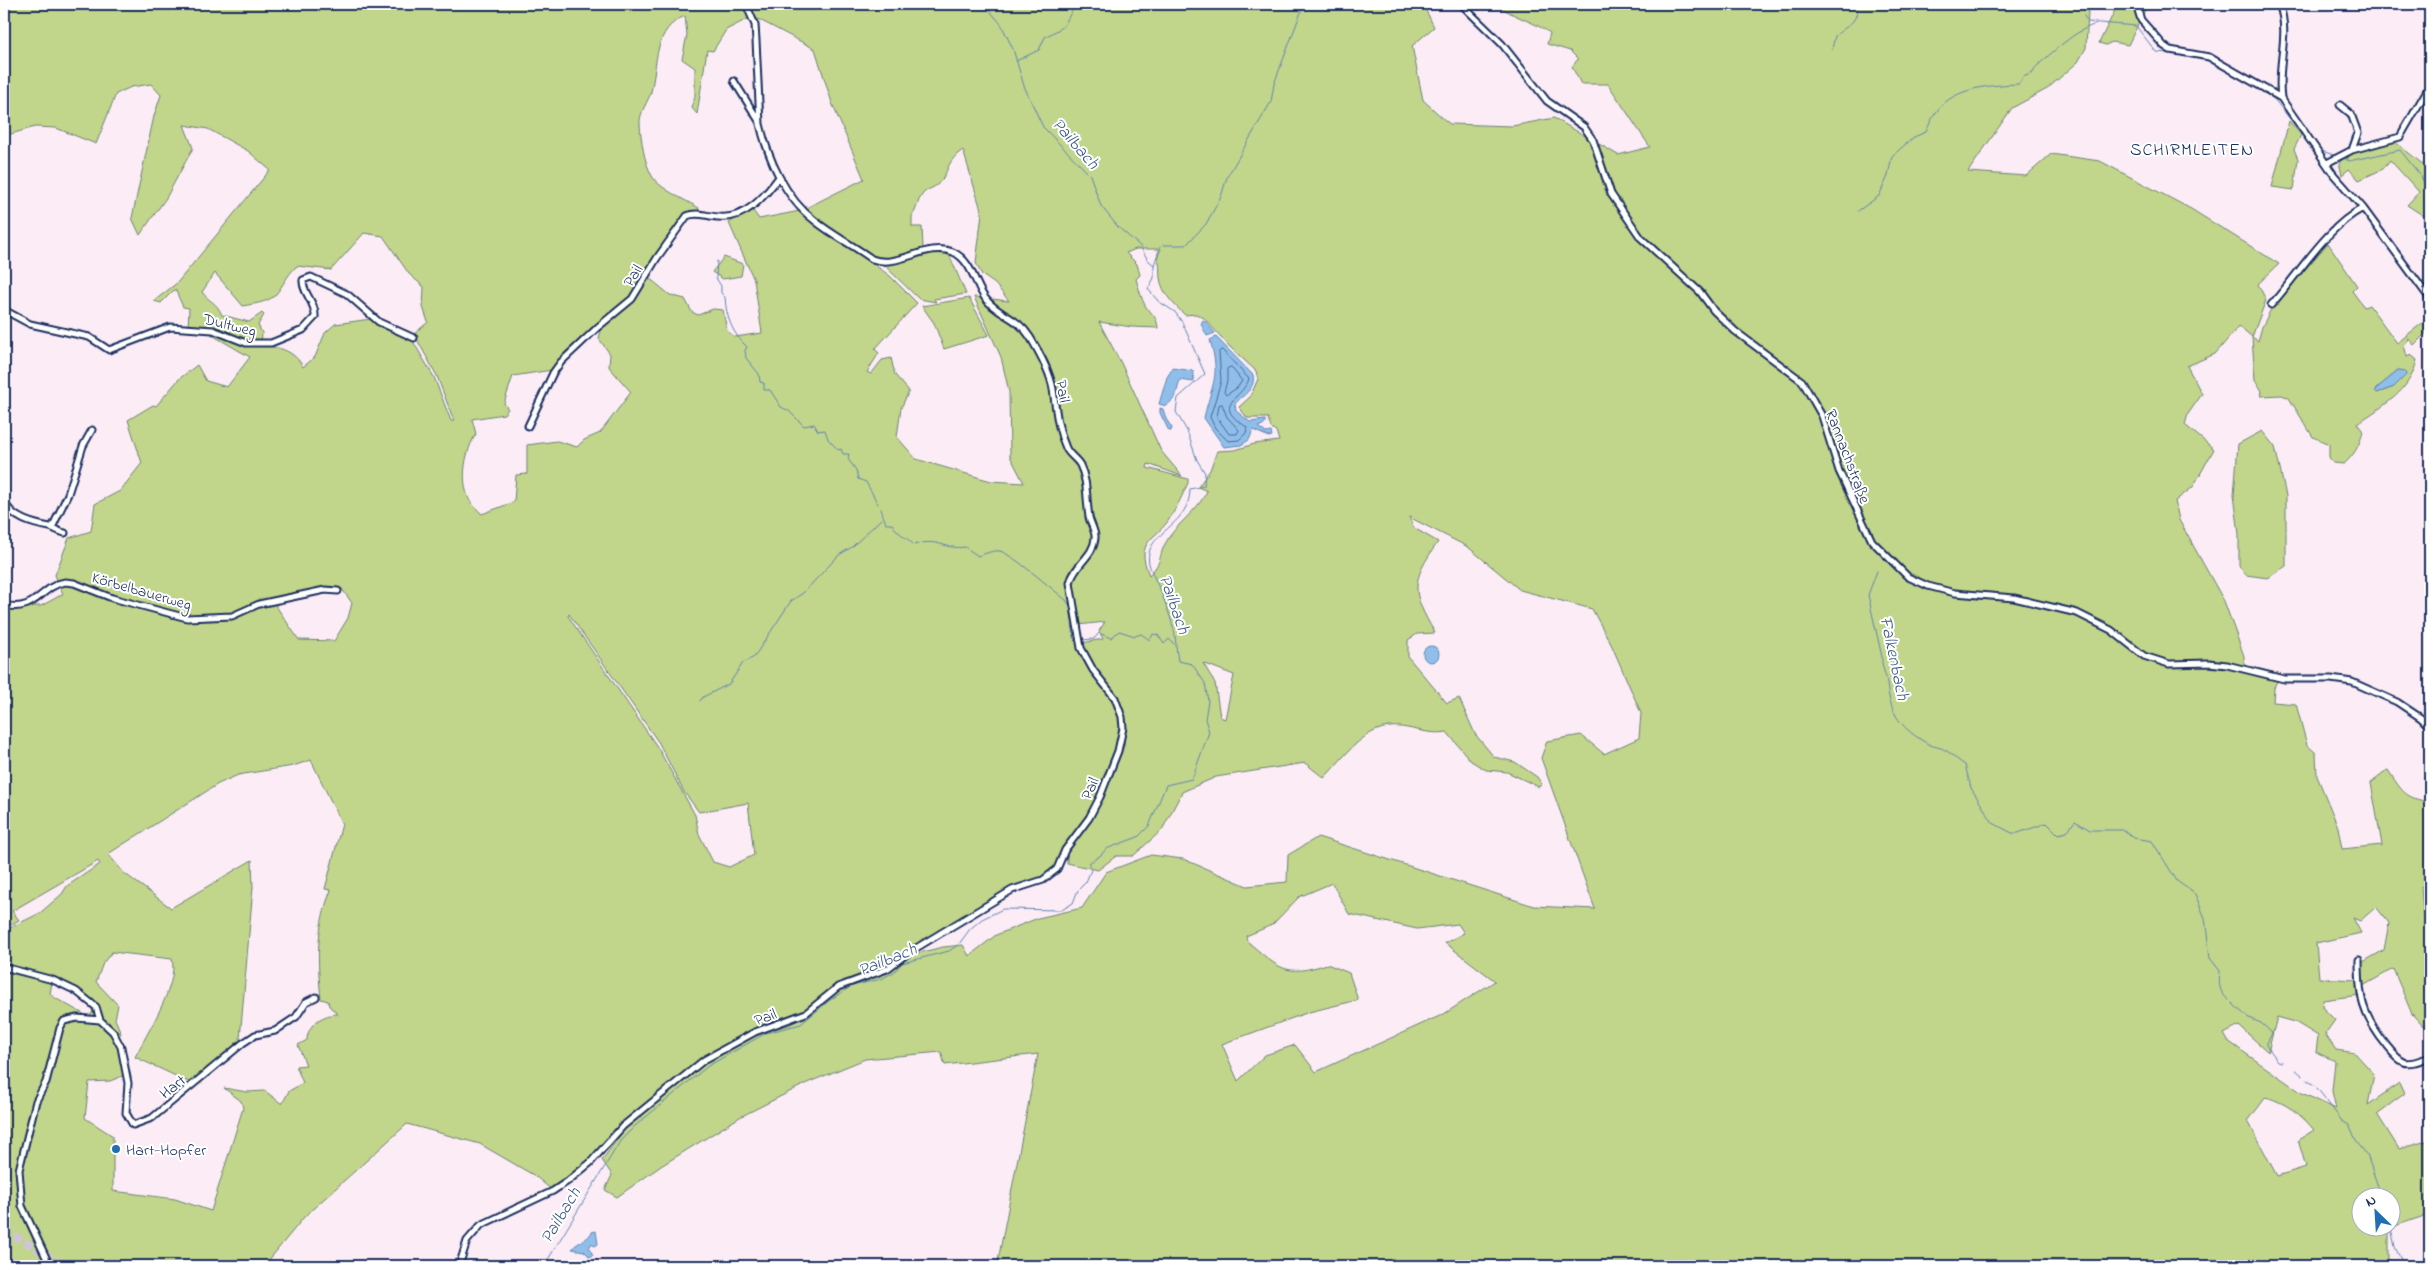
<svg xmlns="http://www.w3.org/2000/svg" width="2434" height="1270" font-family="'Indie Flower',sans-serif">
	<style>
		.green { fill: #c1d58b; stroke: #6e8274; fill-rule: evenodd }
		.water { fill: #90beea; stroke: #6185b2 }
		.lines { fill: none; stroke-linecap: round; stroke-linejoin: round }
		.shore { stroke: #4a6896; stroke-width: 1 }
		.stream { stroke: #6185b2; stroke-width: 1 }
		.highway-tunnel { stroke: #cec6d8; stroke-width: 8; stroke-dasharray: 8 4; stroke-linecap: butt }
		.minor-casing { stroke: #1b2f5e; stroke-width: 9 }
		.minor { stroke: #fff; stroke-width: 5 }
		.poi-dot { fill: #1f6fb2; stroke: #fff; stroke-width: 2 }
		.labels { text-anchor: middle; stroke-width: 4; stroke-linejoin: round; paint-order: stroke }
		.street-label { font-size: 16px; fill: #1b2f5e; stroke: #fff }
		.poi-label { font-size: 16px; fill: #1b2f5e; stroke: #fff; text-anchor: start }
		.water-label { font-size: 18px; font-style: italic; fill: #3e5a88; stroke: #fff }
		.neighbourhood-label { font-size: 18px; letter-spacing: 1px; fill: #1b2f5e; stroke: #fff }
	</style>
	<rect width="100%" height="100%" fill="#fbecf6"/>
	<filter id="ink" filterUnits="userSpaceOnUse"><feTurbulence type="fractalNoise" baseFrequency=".02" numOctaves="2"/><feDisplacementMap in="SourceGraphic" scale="10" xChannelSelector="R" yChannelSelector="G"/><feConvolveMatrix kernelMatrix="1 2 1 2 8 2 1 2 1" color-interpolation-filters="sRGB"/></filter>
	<g filter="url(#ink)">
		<path class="green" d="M4 4H745L751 17 726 30 713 51 707 50 697 114 692 108 695 96V68L682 59 687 35 685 16C653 29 658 63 651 92 648 102 639 113 640 124 641 140 644 162 652 176 658 188 687 201 699 208L698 211H687L627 301 566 351 552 370 513 376 504 403 508 409 504 414 472 419 476 434C465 451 460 480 469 499 472 505 478 510 482 514L514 502 516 475 527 474V445L557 441 577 447 584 440 600 433 631 392 609 367 610 354 599 339 602 325 630 304 648 277 670 295 685 299 692 312 698 315 713 309 723 310 727 331 735 337 762 333 754 280 729 223 751 208 759 219 800 211 890 276 917 303 875 349 879 353 867 372 871 374 882 360 891 358 895 375 909 391 901 408 897 437 916 459 991 481 1024 483 1010 456 1009 392 1001 357 974 297 1009 301 995 284 982 275 976 263 982 213 963 150C945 162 950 172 938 184 934 188 925 190 922 195 917 201 917 210 912 216V227H922L923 248 921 250C911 255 891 262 880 258 864 254 818 221 806 208L864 179 832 103 815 49 754 17 748 4H1423L1434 27 1412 46 1423 100 1446 121 1450 124 1512 126 1554 118 1618 155 1650 147 1608 84H1581L1572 67 1578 59 1570 51 1547 44 1550 33C1533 21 1513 17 1496 4H2096L2088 12 2086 48 2078 62 2047 89 2012 108 1968 172 2026 176 2051 154 2100 161 2191 209 2279 264 2258 284 2266 300 2252 337 2258 341 2262 327 2271 309 2328 243 2357 286 2352 291 2364 307 2369 305 2397 343 2430 317V329L2414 345 2409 339 2404 345 2407 357 2411 355 2417 360C2410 392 2384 405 2358 423L2363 432C2359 446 2355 454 2344 464L2333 463 2329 457V444L2313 437 2289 398 2282 395 2261 396 2262 391 2255 380 2252 337 2239 326 2215 354 2187 366 2202 394 2188 414 2185 425 2214 449 2193 487 2175 501 2179 520 2224 601 2244 656V665L2281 674 2274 687 2273 702 2296 704 2307 745 2316 753 2317 776 2338 827 2342 849 2382 845 2371 783 2388 770C2402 791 2404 798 2430 802V883L2421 887 2423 912 2430 933V1025L2423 1026 2412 1014 2393 969 2363 986 2361 970 2363 962 2384 950 2389 923 2376 907 2360 921 2353 918 2361 933 2316 943 2319 978 2357 980 2359 995 2323 1000 2322 1007 2335 1020 2325 1034 2336 1050 2355 1053 2374 1074 2368 1105 2399 1083 2404 1094 2377 1114 2399 1149 2430 1140V1214L2389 1228V1266H997L1038 1054 945 1065 941 1052 865 1059 807 1083 740 1117 661 1166 617 1197 605 1190 612 1175 602 1160 624 1130 709 1060 760 1032 789 1025 802 1018 843 988 887 973 914 954 943 947 963 945 969 956 996 935 1038 918 1082 908 1106 872 1151 855 1183 859 1247 886 1287 882 1288 855 1318 837 1534 906 1595 909 1541 758 1547 741 1581 735 1604 754 1639 738 1641 713 1612 646 1592 609 1520 590 1468 547 1409 517 1414 528 1438 542C1410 582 1411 592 1435 633L1417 634 1408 640V657L1447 703 1459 698 1475 734 1494 757 1515 762 1537 777 1542 784 1539 787 1507 772 1486 770 1471 761 1447 732C1431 735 1417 729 1401 727 1365 723 1346 756 1324 778L1305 763 1216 777 1182 792 1162 830 1133 856H1116L1098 870 1067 863V850L1100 803 1124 746 1126 718 1123 717C1119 705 1115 694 1107 684 1098 671 1086 659 1082 643L1103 639 1099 631 1105 622 1078 625 1072 582 1078 567 1090 553 1079 563 1072 575 1070 583 1072 604 1081 648 1093 670 1115 698 1122 717V736L1100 797 1089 818 1065 850 1057 869 1043 880 1012 890 908 953 887 969 838 987 806 1013 755 1032 704 1060 623 1126 590 1163 553 1191 535 1176 480 1144 407 1124 305 1216 264 1266H4V972L52 982 50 994 55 998 89 1017 93 1011 87 1003 89 997C64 978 33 974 4 966V931L40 913 62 894 67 886 100 864 98 861 12 911 19 920 4 929V606H41L63 594 55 575 69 538 91 531 95 504 120 491 142 463 128 420 153 405 156 406 179 379 197 365 206 381 227 387 250 357 212 335 210 331 188 329 189 308 183 307 175 289 161 303 154 301 177 283 270 170 248 151 208 129 184 125 193 148 166 198 140 235 132 218 154 116 161 95 151 84 131 87 116 94 96 144 56 128 35 127 4 136ZM364 233 383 236 409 274 424 287 423 307 428 322 414 334 437 376 454 421H451L434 377 411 338 387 329 371 319 335 324 325 333 315 357 303 367C295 351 278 346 261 346L262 333 258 325 264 315 262 313 249 322 222 315C216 301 210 303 202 292L215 273 243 306C252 304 265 303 273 297 280 292 287 274 297 266L331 270ZM1136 249H1161L1157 258C1161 265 1159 270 1160 278 1162 293 1174 305 1185 315L1196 314 1204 318 1230 347 1256 371 1258 379 1250 397 1239 407 1247 418H1268L1271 428 1276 431 1279 441 1254 444 1235 450 1217 451 1210 470 1198 487 1207 491C1197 512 1175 524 1165 544 1158 558 1163 561 1149 575 1134 539 1156 541 1170 518 1177 507 1183 494 1188 483V479L1147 468 1148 464 1182 476 1161 451 1121 363 1099 322 1132 327 1158 328C1157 317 1153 315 1146 307 1141 299 1139 288 1136 279L1140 275 1137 264 1126 253ZM2398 371 2406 372V375L2394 387 2377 393 2375 390 2377 388ZM323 589H342L352 603 348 618 334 641 299 640 272 600ZM569 614 659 743 684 792 699 812 748 803 754 855 729 867 713 862 699 834 695 815 658 748 568 616ZM1203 663 1234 675 1225 719 1220 717 1215 683ZM311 760 342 824 325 889 331 890C316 928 317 958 321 999L328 1001 329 1006 338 1014C324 1014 307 1024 307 1040L298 1045 306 1065 296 1066 303 1083 289 1091 282 1104 265 1091 247 1092 224 1088 241 1101 243 1108 211 1211 175 1199 113 1191V1136L85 1118 89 1082 110 1081 125 1075 116 1041 121 1033 115 1019 118 1005 96 982 103 963 112 952 172 959C179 984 147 1033 135 1057L193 1084 238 1046 240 1039 253 887 252 860 171 908 124 873 108 854 218 784 238 775 293 766ZM1332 883 1349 914 1417 929 1458 924 1464 933 1445 943 1495 981 1444 1014 1316 1072 1295 1045 1265 1055 1238 1081 1222 1044 1309 1012 1358 1000 1349 973 1327 964C1284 978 1279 968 1247 941L1246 936 1272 925 1299 897ZM2277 1017 2295 1022 2318 1036 2316 1052 2335 1061 2332 1091 2336 1109 2302 1093 2228 1041 2224 1034 2239 1026 2268 1052ZM2266 1097C2286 1103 2301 1114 2314 1130L2298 1140 2306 1167 2277 1176 2248 1121ZM2362 1198H2392V1228H2362Z
			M2118 4H2148L2128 45 2112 42 2106 45 2099 43Z
			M2289 121 2301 135 2294 149 2298 159 2294 190 2272 187Z
			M2394 141 2425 166 2427 159 2430 162V220L2407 205 2419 192 2390 160 2383 169 2359 180 2349 169 2342 175 2339 163 2350 152Z
			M948 252 966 294 934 299 936 302 919 299 884 265 931 253Z
			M724 257 743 264 741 276 723 279 712 272Z
			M969 298 989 335 944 349 934 323 922 306Z
			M2262 431 2275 447 2286 496V566L2268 578 2246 575 2239 566V534L2234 495 2238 444Z"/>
		<path class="water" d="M1203 320 1205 321 1215 333 1207 336 1201 324Z
			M1216 337 1253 375C1256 390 1242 395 1235 404L1236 411 1250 422 1265 420V424L1258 427 1266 433 1271 432 1272 436 1269 437 1253 430 1249 440 1241 445 1224 447 1204 418C1212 382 1221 378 1210 340Z
			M1173 368 1193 371 1194 382 1180 380 1175 398 1166 406 1159 404 1167 377Z
			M2398 371 2406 372V375L2394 387 2377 393 2375 391 2377 388Z
			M1160 408 1163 409 1166 419 1172 428 1171 431H1169L1160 413Z
			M1423 654a8 8 0 1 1 16 0a8 8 0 1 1-16 0Z
			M592 1232 596 1231 598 1244 595 1246 592 1243 589 1248 593 1255 590 1257 584 1251 572 1249C578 1241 587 1241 592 1232Z"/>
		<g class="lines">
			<path class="shore" d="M1222 350 1249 379C1242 399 1210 405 1247 427L1246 433 1239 440 1228 441 1215 428 1210 417 1221 381 1219 352Z
				M1231 367 1242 381 1237 388 1226 395 1224 392 1227 381V369Z
				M1222 404 1227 417 1239 430 1237 434H1229L1217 417 1219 405Z"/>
			<path class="stream" d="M2081 4 2085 11
				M2084 16 2088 22 2136 26 2156 52 2180 54
				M1832 49 1835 36C1847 25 1859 23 1857 4
				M1016 61 1039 50 1045 37 1063 27 1076 4
				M2244 80 2274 99 2313 148
				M2319 150 2337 156
				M2343 158 2349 161 2400 150 2421 176 2430 198
				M1858 211 1879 196 1888 176 1892 156 1914 137 1926 132C1929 125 1932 117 1937 111 1954 87 1992 85 2019 84L2023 77 2033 73 2036 67C2052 53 2076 29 2097 24
				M1163 245H1186L1206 224 1221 197 1227 177 1271 102 1274 84 1304 4
				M717 261 716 278 721 286V293L725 297C726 317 732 333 747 347L745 350 746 358 759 374 760 382 764 383V390H770L781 407 789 411 804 426 814 424 818 431 825 430 828 439 838 450 841 449 843 454H849L848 459 856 470 858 479 866 482 878 504
				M1154 265 1160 247
				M881 509 886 524H892C897 533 906 537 914 545 938 537 944 550 965 547L978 556C984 554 993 550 1000 551 1012 554 1053 590 1066 600L1070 606 1074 639 1077 640
				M1877 571 1868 595 1882 657C1881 667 1886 674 1887 683 1890 715 1901 728 1928 744 1934 747 1941 747 1947 751 1953 755 1958 761 1965 765L1971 788 1993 823 2012 833H2018L2047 823 2058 834 2067 832 2075 821 2090 830H2124L2134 838 2152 841 2177 881 2195 894 2205 918 2210 958 2220 971C2219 984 2218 992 2229 1000
				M1082 640 1094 639 1099 633 1111 638 1119 631 1135 636 1141 634 1150 640 1153 634 1158 635 1164 644 1169 639 1174 644
				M700 701 703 697 729 684 743 663 754 657 791 601 803 593 839 555 852 547 881 519
				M2232 1003 2247 1017 2261 1023 2272 1033 2266 1045 2278 1061 2282 1062
				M2296 1070 2303 1076
				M2307 1080 2314 1085
				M2317 1088 2342 1121 2349 1125 2356 1141 2367 1155 2382 1198
				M2391 1228 2395 1247 2402 1262
				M544 1266 621 1140 635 1126 708 1066 766 1033 801 1024 830 1000 852 986 881 979 894 972 902 963 949 951 959 944 970 929 982 919 1003 909 1062 910 1073 903 1078 890 1086 882 1091 870 1089 863 1101 855 1106 849 1138 837 1149 826 1166 785 1192 779 1209 732 1205 719 1208 701 1205 683 1192 664 1178 661C1176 651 1176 639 1174 630 1169 612 1163 595 1155 579 1151 570 1147 563 1149 553 1154 530 1190 523 1190 489L1204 486 1205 473 1197 460 1187 431 1176 412 1178 398 1205 374 1182 322 1175 312 1158 301 1148 289 1154 278V265L1148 260 1140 246 1118 227 1101 206 1090 175 1043 127 1024 86 1013 49 1001 24 984 4"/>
			<path class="highway-tunnel" d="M4 1230 66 1266"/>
			<defs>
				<path id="minor" d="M1461 4 1502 44 1547 101 1584 127 1593 140 1611 194 1641 238 1700 292 1714 311 1735 331 1802 381 1822 416 1839 471 1872 541 1908 577 1928 586 1955 593 2014 598 2077 613 2111 630 2144 656 2169 664 2209 663 2227 665 2284 679H2331L2352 682 2397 702 2421 718 2430 727
					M2136 4 2141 20 2164 46 2170 50 2209 57 2281 98
					M2279 4C2291 34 2276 66 2281 98L2334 175 2363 208 2430 299
					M734 81 759 121
					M2340 105 2351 114 2358 133 2352 150
					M2327 163 2352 150 2400 137 2430 85
					M2271 305C2299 274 2326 227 2363 208
					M4 310 30 324 89 337 109 350 170 327 213 330 246 343H271L303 330 315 317C316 302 302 293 303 280L311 277 347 294 379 322 414 338
					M528 426 553 373 561 362 598 327 632 299 657 258 687 216C697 211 709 217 719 217 745 220 765 196 779 177
					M4 501C12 519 33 524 50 527 55 529 60 532 65 533
					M52 528 68 494 83 446 92 430
					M4 605C37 613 40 586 65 582L74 583 112 598 187 618 232 616 259 604 325 590 338 591
					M2359 960C2359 998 2362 1015 2387 1046 2391 1051 2397 1059 2404 1062 2411 1065 2423 1059 2430 1057
					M4 967 53 980 76 991 96 1007 100 1020 113 1032 121 1047 128 1083 126 1113 133 1125 152 1118 243 1043 255 1035 275 1031 296 1017 306 1002 316 997
					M50 1266 22 1206 19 1170 36 1101 46 1082 60 1028 64 1021 77 1018 100 1020
					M459 1266 467 1241 481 1225 553 1191 568 1181 590 1163 623 1126 704 1060 755 1032 806 1013 838 987 887 969 908 953 1012 890 1043 880 1057 869 1065 850 1089 818 1100 797 1118 751 1123 728 1122 717 1115 698 1093 670 1081 648 1070 583C1074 565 1094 556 1095 538 1096 532 1090 523 1089 517 1086 499 1088 481 1080 465 1076 458 1069 455 1066 448 1057 428 1056 409 1053 389 1050 371 1039 352 1030 337 1017 316 998 316 985 298 975 284 971 260 953 252 926 241 899 269 872 259 853 245 832 235 814 220 785 198 768 158 760 124L756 40 755 25 746 4"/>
			</defs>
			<use href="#minor" class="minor-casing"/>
			<use href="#minor" class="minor"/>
		</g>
	</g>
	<circle class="poi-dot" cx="116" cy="1149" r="5"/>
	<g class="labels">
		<g class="street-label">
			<text transform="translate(632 275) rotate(-58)" y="6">Pail</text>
			<text transform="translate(230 324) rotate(14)" y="6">Dultweg</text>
			<text transform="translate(1064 391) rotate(81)" y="6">Pail</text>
			<text transform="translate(1849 456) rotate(69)" y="6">Rannachstraße</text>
			<text transform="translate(142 590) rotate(16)" y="6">Körbelbauerweg</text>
			<text transform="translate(1089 788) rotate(-65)" y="6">Pail</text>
			<text transform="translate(765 1016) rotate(-20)" y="6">Pail</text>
			<text transform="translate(172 1086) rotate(-39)" y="6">Hart</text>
		</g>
		<g class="poi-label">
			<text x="126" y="1155">Hart-Hopfer</text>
		</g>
		<g class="water-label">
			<text transform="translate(1076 143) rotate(49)" y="6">Pailbach</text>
			<text transform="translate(1175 604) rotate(71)" y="6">Pailbach</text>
			<text transform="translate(1895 658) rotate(78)" y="6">Falkenbach</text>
			<text transform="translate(887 959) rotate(-22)" y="6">Pailbach</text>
			<text transform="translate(560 1215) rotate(-59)" y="6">Pailbach</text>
		</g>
		<g class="neighbourhood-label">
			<text x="2192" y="155">SCHIRMLEITEN</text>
		</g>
	</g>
	<rect width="2434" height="1270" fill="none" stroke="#fff" stroke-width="20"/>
	<rect x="10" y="10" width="2414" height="1250" fill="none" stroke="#1b2f5e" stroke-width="2" filter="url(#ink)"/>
	<g transform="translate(2376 1212) rotate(335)"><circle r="24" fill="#ffffff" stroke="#a4acbf"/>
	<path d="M0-4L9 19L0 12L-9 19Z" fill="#1f6fb2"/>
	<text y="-8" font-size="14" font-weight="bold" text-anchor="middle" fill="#1b2f5e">N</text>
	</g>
</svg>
